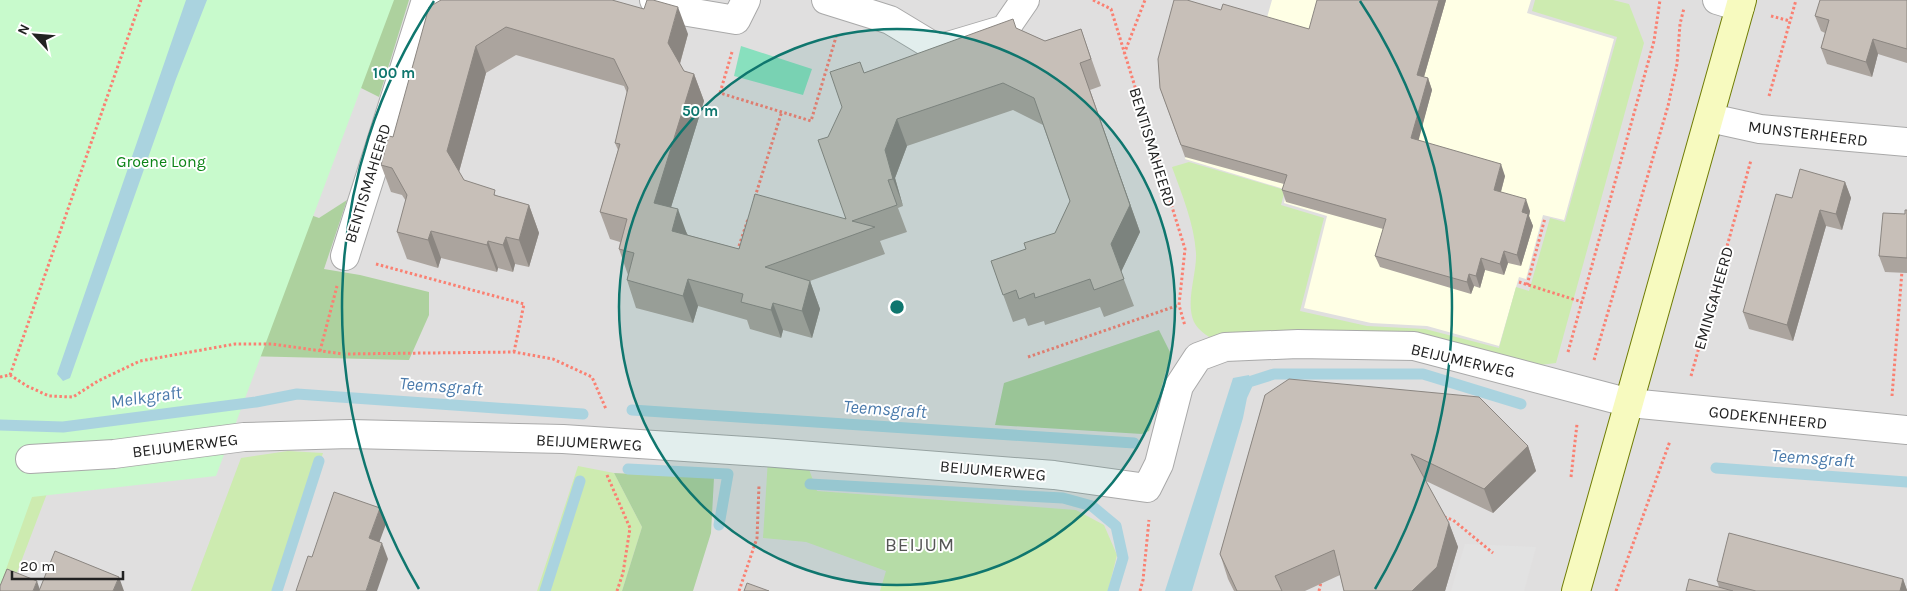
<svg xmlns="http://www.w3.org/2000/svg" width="1907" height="591" font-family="Karla,sans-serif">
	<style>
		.residential { fill: #e0dfdf }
		.education { fill: #ffffe5 }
		.grass { fill: #cdebb0 }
		.forest { fill: #add19e }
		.park { fill: #c8facc }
		.pitch { fill: #88e0be }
		.parking { fill: #e2e2e2 }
		.water { fill: #aad3df }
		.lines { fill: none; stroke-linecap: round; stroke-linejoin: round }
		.stream { stroke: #aad3df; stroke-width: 11 }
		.street-casing { stroke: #a9a9a9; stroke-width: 30 }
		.secondary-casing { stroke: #707d05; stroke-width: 30 }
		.path { stroke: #fa8072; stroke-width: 3; stroke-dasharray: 2.5 2.5; stroke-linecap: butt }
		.street { stroke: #fff; stroke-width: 28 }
		.secondary { stroke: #f7fabf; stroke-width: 28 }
		.wall { fill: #aba49e }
		.shaded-wall { fill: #8b8681 }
		.building { fill: #c7bfb8; stroke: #8b8681 }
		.ring { fill: none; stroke: #0f766e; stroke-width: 2.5 }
		.labels { text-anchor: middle; stroke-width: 4; stroke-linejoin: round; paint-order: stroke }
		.street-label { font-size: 16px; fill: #222; stroke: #fff }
		.park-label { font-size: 16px; fill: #0c8416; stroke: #fff }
		.water-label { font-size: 18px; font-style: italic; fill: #4a7aab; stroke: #fff }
		.quarter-label { font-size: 19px; letter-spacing: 1px; fill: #555; stroke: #fff }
		.centre { fill: #0f766e; stroke: #fff; stroke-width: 2.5 }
		.ring-label { font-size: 15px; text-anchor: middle; font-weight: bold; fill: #0f766e; stroke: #fff; stroke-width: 4; stroke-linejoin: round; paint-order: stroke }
	</style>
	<rect width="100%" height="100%" fill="#f2efe9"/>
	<path class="residential" d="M0 0H1907V591H0Z"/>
	<path class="education" d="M1272 0H1531L1527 13 1614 39 1564 220 1543 215 1526 279 1519 277 1499 346 1427 326 1371 323 1304 308 1327 216 1284 203 1287 190 1185 159 1200 111 1266 21Z"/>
	<path class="grass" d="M1535 0H1613L1629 4 1644 43 1556 363 1540 365 1498 357 1214 340C1206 335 1199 331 1194 322 1185 302 1197 274 1196 253 1194 223 1182 195 1172 167L1189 162 1285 190 1281 205 1324 218 1300 311 1367 326 1425 329 1499 348 1516 287 1529 291 1550 218 1565 222 1617 37 1532 11Z
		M288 451 323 453 278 591H191L241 458Z
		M768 459 806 461 817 491 1076 510 1104 525 1117 555 1108 591H880L886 571 806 542 763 538Z
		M578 466 614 473 642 527 622 591H537Z
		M51 483 10 591H0V485Z"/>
	<path class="forest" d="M367 0H409L379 97 359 87Z
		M251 194 319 218 347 200 324 269 360 275 429 292V315L409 360 240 356Z
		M1159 330 1171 354 1149 431 1142 434 995 425 1004 383Z
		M614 473 714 478 711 533 693 591H622L642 527Z"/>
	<path class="park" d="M0 0H394L216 476 32 497 0 586Z"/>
	<path class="pitch" d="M741 46 812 69 803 95 734 76Z"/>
	<path class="parking" d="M1465 544 1536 547 1524 591H1451Z"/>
	<path class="water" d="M186 0H207L176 79 70 378 63 381 57 374Z
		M1249 375 1253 385 1247 398 1243 418 1192 591H1165L1233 378Z"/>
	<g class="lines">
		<path class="stream" d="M1252 381 1274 374H1423L1521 404
			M632 410 1134 443
			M0 425 63 427 256 402 297 394 583 414
			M1716 468 1907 482
			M628 469 728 474 719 525
			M810 484 1063 498 1092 506 1116 526 1123 558 1113 591
			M277 591 319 461
			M545 591 580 481"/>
		<defs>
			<path id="street" d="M654 0 688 12 736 20 746 0
				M826 0 890 20 938 49 1005 29 1025 0
				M1717 0 1740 7
				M1710 118 1760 129 1907 142
				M345 256 426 0
				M30 459 114 454 244 437 350 434 563 439 761 452 1054 475 1147 488 1159 464 1179 386 1198 357 1225 347 1298 344 1414 346 1630 403 1907 430"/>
			<path id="secondary" d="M1576 591 1742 0"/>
		</defs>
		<use href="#street" class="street-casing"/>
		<use href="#secondary" class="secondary-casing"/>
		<path class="path" d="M1093 0 1111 9 1185 249 1179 305 1185 326
			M1771 16 1790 21
			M732 52 720 93 811 121 836 37
			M1124 54 1145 0
			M1769 96 1796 0
			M755 197 782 111
			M739 246 748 219
			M376 264 524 304 514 352
			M1519 282 1582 302
			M1527 285 1545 218
			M320 351 337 286
			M1568 352 1654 41 1660 0
			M1028 357 1179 305
			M1594 360 1668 106 1677 64 1680 24 1684 8
			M10 375 141 0
			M1691 376 1751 160
			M0 377 10 375 27 386 49 396 73 397 98 381 140 361 235 344H272L343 354 514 352 553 359 592 377 606 409
			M1892 396 1902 271
			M607 475 630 528 623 573 617 591
			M1571 477 1577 424
			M1444 517 1453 520 1493 553
			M739 591 757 538 759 485
			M1140 591 1143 580 1149 520
			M1319 591 1321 582
			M1616 591 1670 441"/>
		<use href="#street" class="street"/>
		<use href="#secondary" class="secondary"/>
	</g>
	<path class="wall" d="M441 0 688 34 680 64 684 71 694 74 704 101 671 207 688 235 739 249 846 219 828 137 864 73 1016 28 1045 41 1081 29 1101 86 1090 90 1140 232 1121 272 1134 306 1104 317 1100 307 1045 325 1044 321 1028 326 1025 318 1013 322 991 261 1026 249 1055 233 1070 201 1043 125 1013 110 907 146 895 178 903 206 898 208 907 232 880 241 885 254 810 281 820 309 812 338 783 330 781 338 750 329 747 320 698 306 693 323 636 308 627 280 628 275 619 249 620 242 610 239 600 212 618 150 615 143 627 93 624 86 516 55 486 73 459 172 464 180 498 196 529 205 539 233 529 267 515 264 513 272 498 268 497 272 441 258 438 268 407 259 397 232 406 201 402 195 391 192 381 165 393 137Z
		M1446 0 1424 77 1428 78 1432 90 1418 140 1505 176 1501 192 1530 211 1529 216 1533 226 1521 266 1508 263 1504 275 1485 270 1480 288 1474 286 1471 294 1380 267 1375 256 1383 229 1286 202 1282 190 1284 184 1185 157 1160 88 1221 10 1309 29Z
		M1907 0V63L1878 54 1872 77 1827 64 1821 48 1825 33 1821 31 1815 16Z
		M1845 182 1851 198 1842 230 1826 226 1793 341 1749 329 1743 312 1792 198Z
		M1907 210V273L1885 272 1879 256Z
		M1265 395 1528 446 1536 471 1493 513 1426 481 1449 523 1458 547 1445 591H1344L1340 575 1305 591H1234L1228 579 1220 554Z
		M1903 579 1907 591H1686L1719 587 1717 581Z"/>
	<path class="shaded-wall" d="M1439 0H1446L1421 87 1417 75Z
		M678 7 688 34 678 70 668 43Z
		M1873 39 1878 54 1872 77 1866 62Z
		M476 46 486 73 457 179 447 151Z
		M1080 63 1140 232 1121 272 1111 244Z
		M694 74 704 101 664 230 654 203Z
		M1428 78 1432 90 1416 150 1411 138Z
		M897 119 907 146 895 178 903 206 893 179 885 150Z
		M1501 164 1505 176 1498 202 1494 190Z
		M1845 182 1851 198 1842 230 1836 214Z
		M1526 199 1530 211 1529 216 1533 226 1521 266 1517 255 1522 212Z
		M529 205 539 233 529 267 519 240Z
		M678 209 688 237 672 231Z
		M1820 210 1826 226 1793 341 1787 325Z
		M431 231 441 258 438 268 428 240Z
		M506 237 515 264 513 272 503 245Z
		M488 241 498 268 497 272 487 245Z
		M1504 251 1508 263 1504 275 1500 264Z
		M1481 258 1485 270 1480 288 1476 276Z
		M1469 274 1474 286 1471 294 1467 282Z
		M688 279 698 306 693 323 683 296Z
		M810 281 820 309 812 338 802 311Z
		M773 303 783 330 781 338 771 310Z
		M1528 446 1536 471 1493 513 1484 489Z
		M380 508 386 524 375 554 369 538Z
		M1449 523 1458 547 1445 591H1412Z
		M382 543 388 559 377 591H366Z
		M119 577 124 591H113Z
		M1903 579 1907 590V591H1900Z
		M37 581 40 590V591H33Z"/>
	<path class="building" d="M441 0H612L644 9 647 0H653L678 7 668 43 684 71 694 74 654 203 678 209 672 231 739 249 755 194 846 219 818 140 828 137 842 107 830 72 860 62 864 73 1013 19 1016 28 1045 41 1081 29 1091 59 1080 63 1130 205 1111 244 1124 279 1094 290 1090 279 1035 298 1034 293 1019 299 1016 290 1003 295 991 261 1026 249 1024 243 1055 233 1070 201 1034 98 1003 83 897 119 885 150 893 179 888 180 897 205 852 221 875 227 765 267 810 281 802 311 773 303 771 310 741 302 743 294 688 279 683 296 627 280 634 253 619 249 627 219 600 212 620 144 615 143 628 88 614 59 506 27 476 46 447 151 464 180 495 190 494 195 529 205 519 240 506 237 503 245 488 241 487 245 431 231 428 240 397 232 407 195 392 168 381 165 389 136 393 137 429 7Z
		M1174 0H1187L1221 10 1223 4 1309 29 1317 0H1439L1417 75 1428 78 1411 138 1501 164 1494 190 1526 199 1522 212 1528 214 1517 255 1504 251 1500 264 1481 258 1476 276 1469 274 1467 282 1375 256 1386 219 1282 190 1287 175 1181 145 1160 88 1158 59Z
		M1820 0H1907V49L1873 39 1866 62 1821 48 1829 20 1815 16Z
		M1800 169 1845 182 1836 214 1820 210 1787 325 1743 312 1776 194 1792 198Z
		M1905 210H1907V258L1879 256 1883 213 1905 214Z
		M1289 379 1479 397 1528 446 1484 489 1411 454 1449 523 1437 567 1412 591H1344L1334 550 1275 576 1282 591H1237L1220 554 1265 395Z
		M334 492 380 508 369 538 382 543 366 591H296L308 556 312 557Z
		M1729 533 1903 579 1900 591H1756L1717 581Z
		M55 551 119 577 113 591H39Z
		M7 569 37 581 33 591H0V586Z
		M1689 579 1733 591H1686Z
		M747 583 769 591H744Z"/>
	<circle cx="897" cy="307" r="278" fill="#0f766e" fill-opacity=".12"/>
	<g class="ring">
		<circle cx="897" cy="307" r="278"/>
		<path d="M419 589A555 555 0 0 1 434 1M1360 1A555 555 0 0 1 1375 589"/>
	</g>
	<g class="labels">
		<g class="street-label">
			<text transform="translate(1808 133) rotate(7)" y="6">MUNSTERHEERD</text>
			<text transform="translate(1153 147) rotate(73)" y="6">BENTISMAHEERD</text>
			<text transform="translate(367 183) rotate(-73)" y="6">BENTISMAHEERD</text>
			<text transform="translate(1713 298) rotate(-74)" y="6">EMINGAHEERD</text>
			<text transform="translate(1463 360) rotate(13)" y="6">BEIJUMERWEG</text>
			<text transform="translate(1768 417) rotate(6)" y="6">GODEKENHEERD</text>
			<text transform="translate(589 442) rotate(3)" y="6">BEIJUMERWEG</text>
			<text transform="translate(185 445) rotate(-7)" y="6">BEIJUMERWEG</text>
			<text transform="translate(993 470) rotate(5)" y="6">BEIJUMERWEG</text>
		</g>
		<g class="park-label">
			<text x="161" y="167">Groene Long</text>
		</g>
		<g class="water-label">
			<text transform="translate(441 386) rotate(4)" y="6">Teemsgraft</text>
			<text transform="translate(146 397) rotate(-8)" y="6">Melkgraft</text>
			<text transform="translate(885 409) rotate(4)" y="6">Teemsgraft</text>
			<text transform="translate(1813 458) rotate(4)" y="6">Teemsgraft</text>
		</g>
		<g class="quarter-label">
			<text x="920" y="551">BEIJUM</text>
		</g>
	</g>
	<circle cx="897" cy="307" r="8" class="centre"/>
	<g class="ring-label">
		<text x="394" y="78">100 m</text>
		<text x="700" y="116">50 m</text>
	</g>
	<g transform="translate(35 35) rotate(296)" stroke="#ffffff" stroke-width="4" paint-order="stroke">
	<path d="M0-4L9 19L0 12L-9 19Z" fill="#222222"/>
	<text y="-8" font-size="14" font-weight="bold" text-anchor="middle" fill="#222222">N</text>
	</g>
	<path d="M12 571v8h111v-8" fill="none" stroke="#222222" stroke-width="2.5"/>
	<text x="20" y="571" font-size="15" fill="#222222" stroke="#ffffff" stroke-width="4" paint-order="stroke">20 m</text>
</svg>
